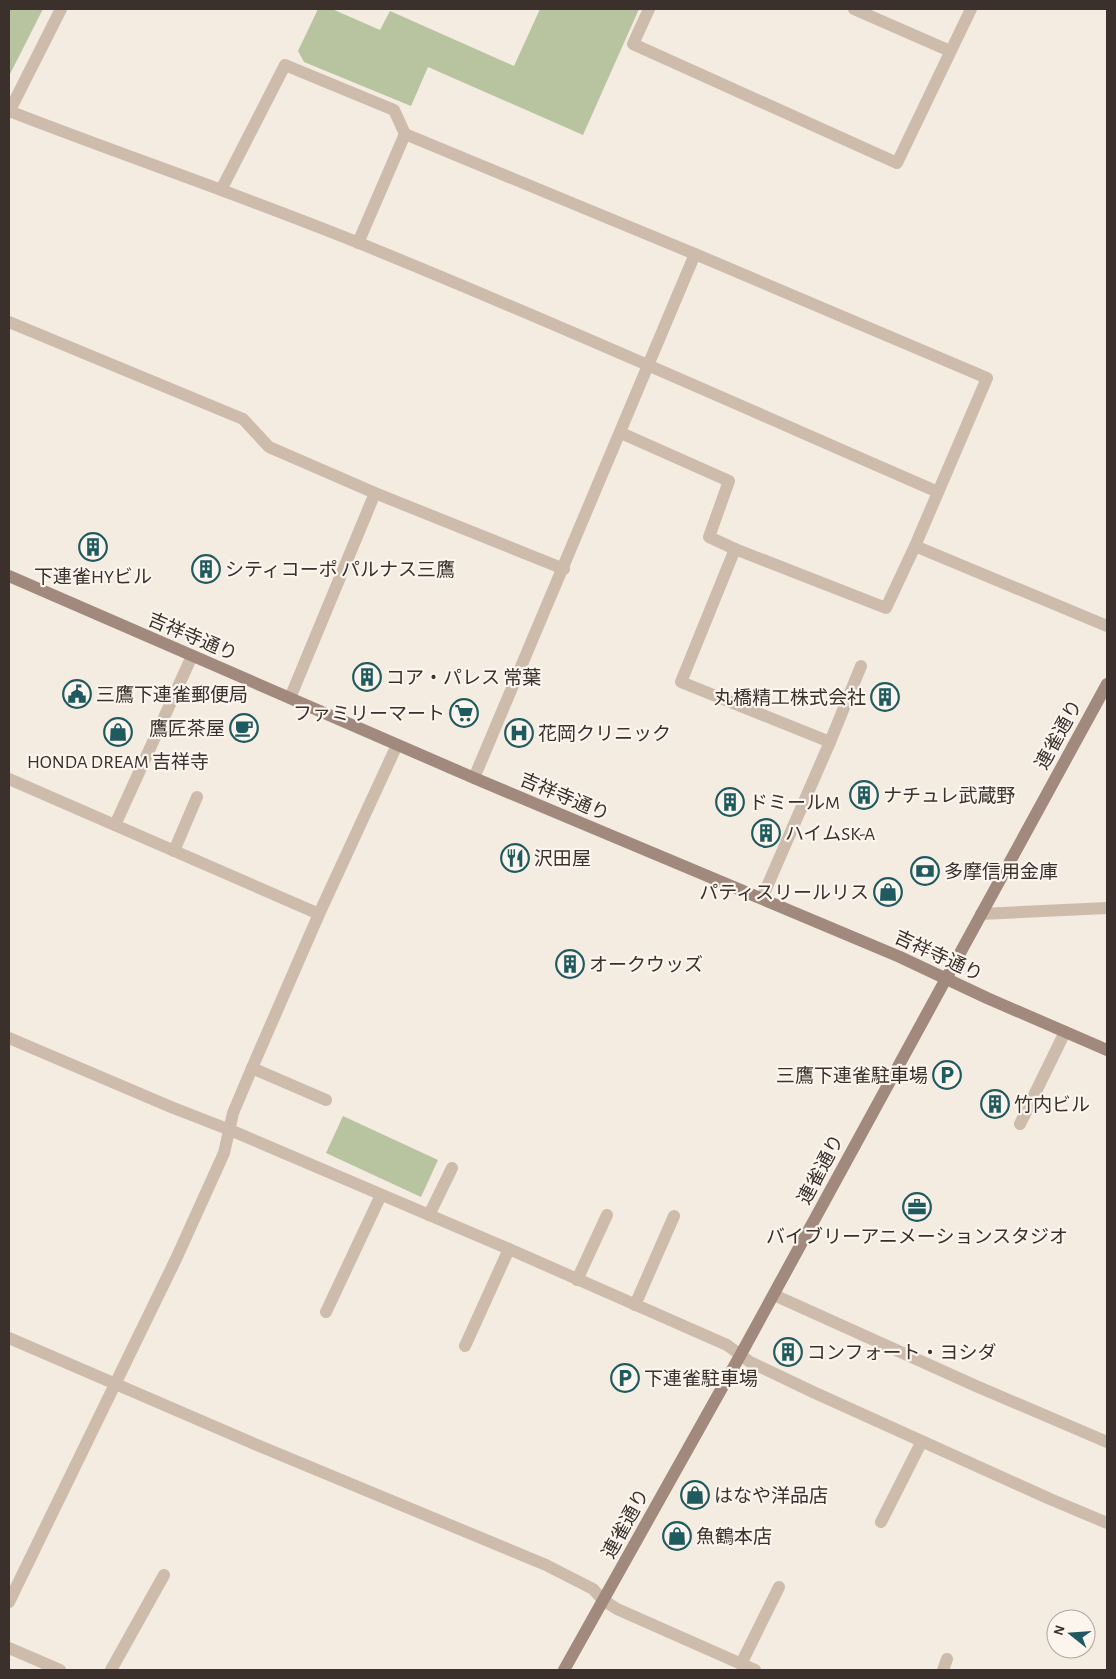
<svg xmlns="http://www.w3.org/2000/svg" width="1116" height="1679" font-family="'Alegreya Sans','Noto Sans JP',sans-serif">
	<style>
		.green { fill: #b8c4a0 }
		.lines { fill: none; stroke-linecap: round; stroke-linejoin: round }
		.lane { stroke: #cdbbac; stroke-width: 12 }
		.street { stroke: #cdbbac; stroke-width: 12 }
		.secondary { stroke: #a18a7d; stroke-width: 12 }
		.labels { text-anchor: middle; stroke-width: 4.5; stroke-linejoin: round; paint-order: stroke }
		.poi-label { font-size: 19px; fill: #3b302b; stroke: #fbf5ee; text-anchor: start }
		.street-label { font-size: 19px; fill: #3b302b; stroke: #fbf5ee }
	</style>
	<rect width="100%" height="100%" fill="#f4ebe1"/>
	<path class="green" d="M9 9H43L9 76Z
		M318 9H332L380 30 390 11 514 66 540 9H639L583 135 428 67 411 106 304 62 298 51Z
		M343 1116 438 1160 421 1197 326 1153Z"/>
	<g class="lines">
		<path class="lane" d="M221 190 285 65 394 110 405 134 695 254 987 378 915 546 886 608 735 549 681 682 830 742 861 666
			M9 322 243 419 269 447 375 493 564 569
			M915 546 1107 626
			M290 698 375 493
			M115 825 192 656
			M174 851 197 797
			M252 1068 326 1100
			M1020 1124 1065 1032
			M429 1215 452 1168
			M577 1280 607 1215
			M774 1295 976 1386 1107 1442
			M635 1305 674 1216
			M326 1312 381 1195
			M465 1346 509 1249
			M741 1664 779 1587
			M111 1670 164 1575
			M943 1670 947 1659"/>
		<path class="street" d="M649 9 633 44 897 163 971 9
			M854 9 950 51
			M9 111C125 156 243 196 359 243 553 322 745 408 938 492
			M9 112 61 9
			M358 243 405 134
			M621 433 729 481 709 537 735 549
			M474 778 695 254
			M9 779 319 914
			M762 898 830 742
			M981 914 1107 908
			M9 1038 171 1107 230 1130 509 1249 727 1345 750 1362 813 1392 1050 1499 1107 1523
			M9 1338 257 1445 546 1565 593 1589 603 1600 617 1609 755 1670
			M881 1522 922 1441
			M9 1602 176 1259 224 1153 233 1113 252 1068 319 914 397 745
			M9 1648 60 1670"/>
		<path class="secondary" d="M9 576 474 778 900 957 987 998 1107 1050
			M564 1670 741 1354 1107 684"/>
	</g>
	<defs>
		<symbol id="building-ring" viewBox="-11 -11 22 22"><circle r="9.5" fill="#fbf5ee" stroke="#1f5a5e" stroke-width="1.5"/><path d="M-4-6H4V6H1V3H-1V6H-4ZM-2.5-4.3h1.7v1.8h-1.7ZM.8-4.3h1.7v1.8H.8ZM-2.5-1h1.7V.8h-1.7ZM.8-1h1.7V.8H.8Z" fill="#1f5a5e"/></symbol>
		<symbol id="civic-ring" viewBox="-11 -11 22 22"><circle r="9.5" fill="#fbf5ee" stroke="#1f5a5e" stroke-width="1.5"/><path d="M-.6-6.5H3V-4.5H.6V-3L4-1V1h2V6H-6V1h2V-1L-.6-3ZM-1.2 2.5V6h2.4V2.5Z" fill="#1f5a5e"/></symbol>
		<symbol id="supermarket-ring" viewBox="-11 -11 22 22"><circle r="9.5" fill="#fbf5ee" stroke="#1f5a5e" stroke-width="1.5"/><path d="M-6-5.5h2.5l.6 2H6L4.5 2H-2.5L-4.4-4H-6ZM-1.5 3.2a1.3 1.3 0 1 0 .1 0ZM3 3.2a1.3 1.3 0 1 0 .1 0Z" fill="#1f5a5e"/></symbol>
		<symbol id="cafe-ring" viewBox="-11 -11 22 22"><circle r="9.5" fill="#fbf5ee" stroke="#1f5a5e" stroke-width="1.5"/><path d="M-5.5-4.5H6V0H3Q3 3.5 0 3.5H-2.5Q-5.5 3.5-5.5 0ZM3-3.2v2h1.7v-2ZM-6 4.5H4V6H-6Z" fill="#1f5a5e"/></symbol>
		<symbol id="shop-ring" viewBox="-11 -11 22 22"><circle r="9.5" fill="#fbf5ee" stroke="#1f5a5e" stroke-width="1.5"/><path d="M-5-2.5h2.3a2.7 3.5 0 0 1 5.4 0H5L5.5 6h-11ZM-1.5-2.5h3a1.5 2.3 0 0 0-3 0Z" fill="#1f5a5e"/></symbol>
		<symbol id="hospital-ring" viewBox="-11 -11 22 22"><circle r="9.5" fill="#fbf5ee" stroke="#1f5a5e" stroke-width="1.5"/><path d="M-5-5h3v3.5h4V-5h3V5h-3V1.5h-4V5h-3Z" fill="#1f5a5e"/></symbol>
		<symbol id="restaurant-ring" viewBox="-11 -11 22 22"><circle r="9.5" fill="#fbf5ee" stroke="#1f5a5e" stroke-width="1.5"/><path d="M-5-6h1v4h1v-4h1v4h1v-4h1v5L-1.5 .5V6h-2V.5L-5-1ZM5-6V6H3V1.5H1.5Q1.5-4 5-6Z" fill="#1f5a5e"/></symbol>
		<symbol id="bank-ring" viewBox="-11 -11 22 22"><circle r="9.5" fill="#fbf5ee" stroke="#1f5a5e" stroke-width="1.5"/><path d="M-6-4H6V4H-6ZM0-2.3a2.3 2.3 0 1 0 0 4.6a2.3 2.3 0 1 0 0-4.6Z" fill="#1f5a5e"/></symbol>
		<symbol id="parking-ring" viewBox="-11 -11 22 22"><circle r="9.5" fill="#fbf5ee" stroke="#1f5a5e" stroke-width="1.5"/><path d="M-3.5-5.5H1a3.5 3.5 0 0 1 0 7H-1V5.5H-3.5ZM-1-3.4V-.6H.8a1.4 1.4 0 0 0 0-2.8Z" fill="#1f5a5e"/></symbol>
		<symbol id="office-ring" viewBox="-11 -11 22 22"><circle r="9.5" fill="#fbf5ee" stroke="#1f5a5e" stroke-width="1.5"/><path d="M-6-3h4V-5.5h4V-3h4V5H-6ZM-1-4.5V-3h2v-1.5ZM-6 0V1H6V0Z" fill="#1f5a5e"/></symbol>
	</defs>
	<g fill-rule="evenodd">
		<use href="#building-ring" x="77" y="531" width="32" height="32"/>
		<use href="#building-ring" x="190" y="553" width="32" height="32"/>
		<use href="#building-ring" x="351" y="661" width="32" height="32"/>
		<use href="#civic-ring" x="61" y="678" width="32" height="32"/>
		<use href="#building-ring" x="869" y="681" width="32" height="32"/>
		<use href="#supermarket-ring" x="448" y="697" width="32" height="32"/>
		<use href="#cafe-ring" x="228" y="712" width="32" height="32"/>
		<use href="#shop-ring" x="102" y="716" width="32" height="32"/>
		<use href="#hospital-ring" x="503" y="717" width="32" height="32"/>
		<use href="#building-ring" x="848" y="779" width="32" height="32"/>
		<use href="#building-ring" x="714" y="786" width="32" height="32"/>
		<use href="#building-ring" x="750" y="817" width="32" height="32"/>
		<use href="#restaurant-ring" x="499" y="842" width="32" height="32"/>
		<use href="#bank-ring" x="909" y="855" width="32" height="32"/>
		<use href="#shop-ring" x="872" y="876" width="32" height="32"/>
		<use href="#building-ring" x="554" y="948" width="32" height="32"/>
		<use href="#parking-ring" x="931" y="1059" width="32" height="32"/>
		<use href="#building-ring" x="979" y="1088" width="32" height="32"/>
		<use href="#office-ring" x="901" y="1191" width="32" height="32"/>
		<use href="#building-ring" x="772" y="1336" width="32" height="32"/>
		<use href="#parking-ring" x="609" y="1362" width="32" height="32"/>
		<use href="#shop-ring" x="679" y="1479" width="32" height="32"/>
		<use href="#shop-ring" x="661" y="1520" width="32" height="32"/>
	</g>
	<g class="labels">
		<g class="poi-label">
			<text x="225" y="576">シティコーポ パルナス三鷹</text>
			<text x="93" y="583" text-anchor="middle">下連雀HYビル</text>
			<text x="386" y="684">コア・パレス 常葉</text>
			<text x="96" y="701">三鷹下連雀郵便局</text>
			<text x="866" y="704" text-anchor="end">丸橋精工株式会社</text>
			<text x="445" y="720" text-anchor="end">ファミリーマート</text>
			<text x="225" y="735" text-anchor="end">鷹匠茶屋</text>
			<text x="538" y="740">花岡クリニック</text>
			<text x="118" y="768" text-anchor="middle">HONDA DREAM 吉祥寺</text>
			<text x="883" y="802">ナチュレ武蔵野</text>
			<text x="749" y="809">ドミールM</text>
			<text x="785" y="840">ハイムSK-A</text>
			<text x="534" y="865">沢田屋</text>
			<text x="944" y="878">多摩信用金庫</text>
			<text x="869" y="899" text-anchor="end">パティスリールリス</text>
			<text x="589" y="971">オークウッズ</text>
			<text x="928" y="1082" text-anchor="end">三鷹下連雀駐車場</text>
			<text x="1014" y="1111">竹内ビル</text>
			<text x="917" y="1243" text-anchor="middle">バイブリーアニメーションスタジオ</text>
			<text x="807" y="1359">コンフォート・ヨシダ</text>
			<text x="644" y="1385">下連雀駐車場</text>
			<text x="714" y="1502">はなや洋品店</text>
			<text x="696" y="1543">魚鶴本店</text>
		</g>
		<g class="street-label">
			<text transform="translate(193 636) rotate(23)" y="7">吉祥寺通り</text>
			<text transform="translate(1058 734) rotate(-61)" y="7">連雀通り</text>
			<text transform="translate(565 796) rotate(23)" y="7">吉祥寺通り</text>
			<text transform="translate(939 955) rotate(25)" y="7">吉祥寺通り</text>
			<text transform="translate(820 1169) rotate(-62)" y="7">連雀通り</text>
			<text transform="translate(625 1523) rotate(-61)" y="7">連雀通り</text>
		</g>
	</g>
	<rect width="1116" height="1679" fill="none" stroke="#3b302b" stroke-width="20"/>
	<g transform="translate(1071 1634) rotate(287)"><circle r="24" fill="#fbf5ee" stroke="#aea6a0"/>
	<path d="M0-4L9 19L0 12L-9 19Z" fill="#1f5a5e"/>
	<text y="-8" font-size="14" font-weight="bold" text-anchor="middle" fill="#3b302b">N</text>
	</g>
</svg>
